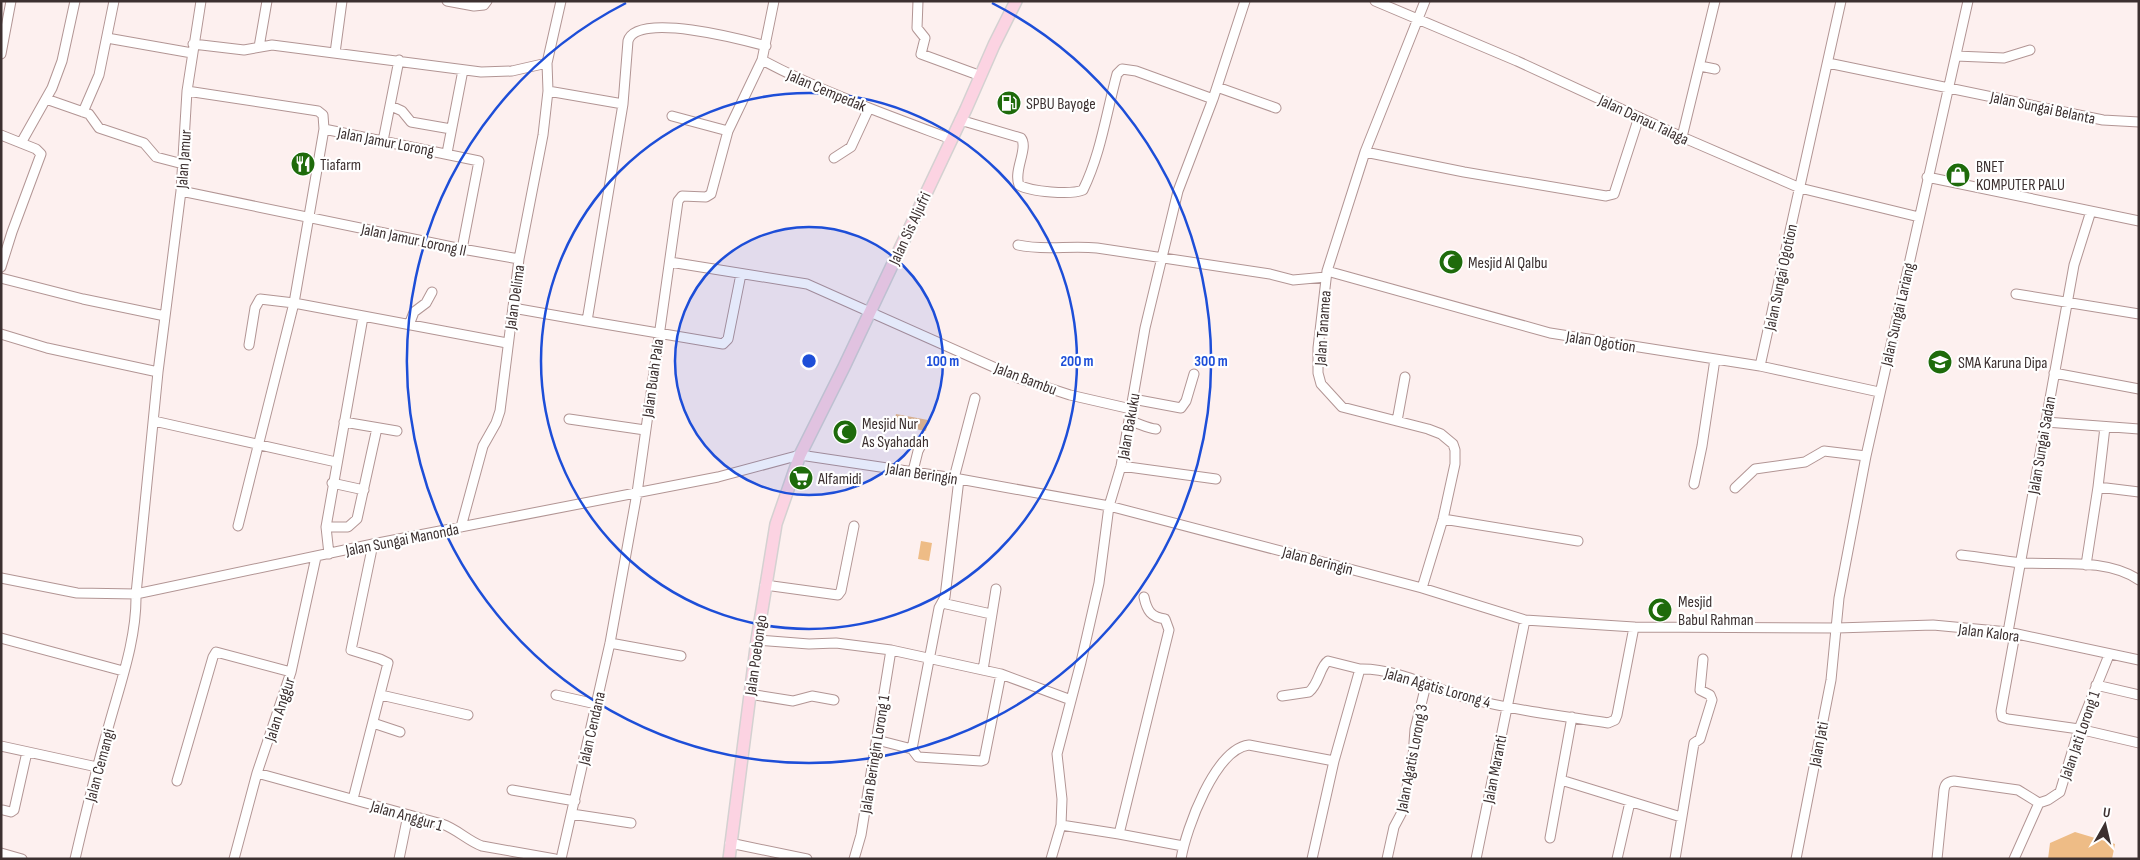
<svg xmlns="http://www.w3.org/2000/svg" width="2140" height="860" font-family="'Sofia Sans Condensed',sans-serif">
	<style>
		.green { fill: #eebc86 }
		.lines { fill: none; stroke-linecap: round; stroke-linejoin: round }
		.minor-casing { stroke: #b29594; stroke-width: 11 }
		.major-casing { stroke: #d4d1d1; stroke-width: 14 }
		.minor { stroke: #fff; stroke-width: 9 }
		.major { stroke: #fcd3e2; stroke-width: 11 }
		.ring { fill: none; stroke: #1d4ed8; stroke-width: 2.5 }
		.labels { text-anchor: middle; stroke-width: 4.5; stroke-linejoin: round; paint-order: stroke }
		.street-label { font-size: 16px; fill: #3c3030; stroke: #fff }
		.poi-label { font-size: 16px; fill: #3c3030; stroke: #fff; text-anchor: start }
		.centre { fill: #1d4ed8; stroke: #fff; stroke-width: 2.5 }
		.ring-label { font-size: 15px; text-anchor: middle; font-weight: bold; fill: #1d4ed8; stroke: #fff; stroke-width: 4.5; stroke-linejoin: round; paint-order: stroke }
	</style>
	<rect width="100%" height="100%" fill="#fdf0ef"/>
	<path class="green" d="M896 414 928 420 926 431 894 425Z
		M921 541 932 543 929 561 918 559Z
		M2075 832 2115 844 2112 859H2048L2050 843Z"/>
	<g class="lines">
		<defs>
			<path id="minor" d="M447 1 474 6 484 5 487 1
				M774 1 762 60C822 92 887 115 951 139
				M918 1 917 28 925 38 921 54 981 76
				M1375 1 1517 61 1682 137 1800 188 1919 217
				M107 38 192 53
				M193 44 244 50 272 45 481 72 512 71 547 63
				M259 47 267 1
				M335 53 342 1
				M1 54 11 1
				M1956 56 2004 58 2030 50
				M1828 63 2103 120 2139 122
				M1700 66 1715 69
				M1217 87 1276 108
				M187 91 318 111 323 115 324 129 479 161 462 249
				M46 99 89 114 99 128 144 143 156 157 183 164
				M623 104 628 41C636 11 744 40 766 46
				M391 106 402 111 411 122 451 129
				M83 112 99 75 114 1
				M672 116 728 131
				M960 120 1021 138C1029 148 1013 170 1019 185 1031 192 1071 195 1083 190 1101 153 1106 114 1117 74L1122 69 1136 71 1213 99
				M1 135 36 149 41 154 12 232 1 267
				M1682 137 1715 1
				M383 141 399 60
				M21 143 52 88 62 61 75 1
				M1365 152 1464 172 1606 196 1614 194 1639 117
				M447 153 463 70
				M834 158 851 147 869 108
				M1927 177 2139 221
				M181 191 462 249 519 259
				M1018 245C1044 251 1070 245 1097 248L1270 274 1293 280 1326 277
				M670 262 807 284 1018 378 1070 395 1131 409
				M1327 271 1550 333 1760 366 1879 392
				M1 278 83 299 165 316
				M2016 294 2139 314
				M513 308 587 321 623 104 548 91
				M587 321 723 344 728 339 741 274
				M409 325 414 312 426 303 432 292
				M1 334 47 348 158 372
				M249 345 255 308 260 299 294 303 507 343
				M1760 366 1841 1
				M2054 373 2139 389
				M1133 399 1181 408 1186 401 1194 374
				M569 419 645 430
				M154 421 336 462
				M1129 421C1139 423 1146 428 1156 429
				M1397 421 1405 377
				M344 422 397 431
				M2046 422 2139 429
				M1121 466 1216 479
				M913 471 918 451 921 445
				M954 478 975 398
				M332 483 364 490
				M1694 484 1702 446 1715 359
				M2098 487 2105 427
				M1735 488 1755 469 1805 462 1824 451 1866 456
				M1443 519 1578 541
				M238 526 294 303 324 129
				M326 527H348L357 519 377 428
				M461 527 483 446 496 423 500 411 519 259 543 135 548 91 547 63 561 1
				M329 554 326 527 363 317
				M1961 555C1981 557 2002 561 2022 563 2059 565 2107 558 2139 580
				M2086 565 2098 487 2139 492
				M1 578 77 593 136 594 373 544 718 477 800 455 954 478 1109 506 1422 588 1525 620 1634 627 1837 628 1933 625 2008 632 2139 660
				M765 585 838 595 841 591 854 526
				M1422 588 1443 519 1455 464V450L1453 444 1441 434 1428 429 1342 407 1321 384 1318 373V348L1327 271 1365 152 1425 1
				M942 603 991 614
				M2008 632 2074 265 2091 211
				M2015 634 2001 711 2002 717 2008 719 2079 729 2139 743
				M1 638 123 671
				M757 640 809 644 836 643 891 650 1001 674 1071 700
				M610 643 681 656
				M983 670 996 589
				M2096 685 2139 695
				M749 694 793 701 812 696 834 700
				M381 695 468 715
				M556 695 596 704
				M1282 696 1309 692C1319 684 1320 666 1328 661L1360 669
				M373 723 400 732
				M877 740 912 749 918 757 981 761 984 760 1001 674
				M1 746 97 767
				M912 749 939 608 945 597 959 479
				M257 773 442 824C457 829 468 841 482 846L555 859
				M1561 780 1681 817
				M177 781 213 657 216 652 291 672
				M512 790 575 801
				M353 799 388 663 380 659 351 650 373 544
				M3 810 11 812 14 810 27 752
				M572 814 631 823
				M1061 825 1119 834 1169 630 1165 619C1151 617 1147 611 1144 597
				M1119 834 1183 846
				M1550 838 1572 717
				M730 843 807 859
				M1 853 22 859
				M75 859C85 816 95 774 107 732 119 687 137 640 136 594L158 372 181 191 187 91 201 1
				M234 859 257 773 291 672 316 557
				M399 859 408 815
				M561 859 610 643 637 493 678 201 682 196 706 197 711 194 728 131 762 60
				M854 859 861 835 891 650
				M1051 859 1061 825 1062 799 1057 754 1081 662 1099 583 1109 506 1121 466 1145 328 1178 191 1213 99 1245 1
				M1181 859C1186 829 1215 749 1249 745L1334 761
				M1312 859 1334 761 1360 669C1394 668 1434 688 1467 698 1513 710 1561 716 1608 723L1615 720 1617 715 1634 627
				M1387 859 1394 827 1402 812 1413 757 1415 729 1426 685
				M1476 859 1525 620
				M1617 859 1630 802
				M1675 859 1694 743 1700 739 1712 700 1710 695 1700 690 1703 659
				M1796 859 1831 680 1839 598 1866 456 1968 1
				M1937 859 1944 790C1945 784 1947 782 1954 781L2018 790 2039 803
				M2014 859 2039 803 2048 800 2060 792 2079 729 2109 655"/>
			<path id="major" d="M729 859 757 640 776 524 800 455 844 367 966 109 994 45 1016 1"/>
		</defs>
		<use href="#minor" class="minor-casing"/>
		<use href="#major" class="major-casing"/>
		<use href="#minor" class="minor"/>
		<use href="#major" class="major"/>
	</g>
	<circle cx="809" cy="361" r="134" fill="#1d4ed8" fill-opacity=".12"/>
	<g class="ring">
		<circle cx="809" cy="361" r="134"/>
		<circle cx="809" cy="361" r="268"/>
		<path d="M992 3A402 402 0 1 1 626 3"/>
	</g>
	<defs>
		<symbol id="fuel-disc" viewBox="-11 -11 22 22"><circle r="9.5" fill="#1e6b0b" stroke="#fff"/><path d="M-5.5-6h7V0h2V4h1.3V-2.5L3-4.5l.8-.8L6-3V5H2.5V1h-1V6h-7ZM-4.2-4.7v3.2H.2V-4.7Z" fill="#fff"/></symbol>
		<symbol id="restaurant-disc" viewBox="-11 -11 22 22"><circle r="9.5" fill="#1e6b0b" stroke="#fff"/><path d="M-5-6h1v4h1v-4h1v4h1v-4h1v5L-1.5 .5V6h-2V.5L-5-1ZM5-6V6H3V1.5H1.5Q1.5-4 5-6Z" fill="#fff"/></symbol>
		<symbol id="shop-disc" viewBox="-11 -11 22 22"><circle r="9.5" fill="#1e6b0b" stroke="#fff"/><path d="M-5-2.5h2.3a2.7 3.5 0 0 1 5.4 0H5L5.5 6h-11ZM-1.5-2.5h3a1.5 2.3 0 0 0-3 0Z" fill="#fff"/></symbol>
		<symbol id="mosque-disc" viewBox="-11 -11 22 22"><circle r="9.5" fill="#1e6b0b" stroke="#fff"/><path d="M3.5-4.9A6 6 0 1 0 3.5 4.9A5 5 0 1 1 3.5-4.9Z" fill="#fff"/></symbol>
		<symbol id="school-disc" viewBox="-11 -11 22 22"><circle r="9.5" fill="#1e6b0b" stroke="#fff"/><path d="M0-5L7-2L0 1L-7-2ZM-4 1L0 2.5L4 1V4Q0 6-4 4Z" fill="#fff"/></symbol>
		<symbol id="supermarket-disc" viewBox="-11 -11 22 22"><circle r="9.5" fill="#1e6b0b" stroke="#fff"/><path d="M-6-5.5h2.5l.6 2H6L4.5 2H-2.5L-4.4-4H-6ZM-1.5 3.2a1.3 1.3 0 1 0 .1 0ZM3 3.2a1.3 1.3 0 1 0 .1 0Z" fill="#fff"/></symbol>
	</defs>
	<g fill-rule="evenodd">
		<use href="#fuel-disc" x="995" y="89" width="28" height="28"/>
		<use href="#restaurant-disc" x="289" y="150" width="28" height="28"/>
		<use href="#shop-disc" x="1944" y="161" width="28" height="28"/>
		<use href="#mosque-disc" x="1437" y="248" width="28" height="28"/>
		<use href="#school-disc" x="1926" y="348" width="28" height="28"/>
		<use href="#mosque-disc" x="831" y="418" width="28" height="28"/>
		<use href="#supermarket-disc" x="787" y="464" width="28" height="28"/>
		<use href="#mosque-disc" x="1646" y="596" width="28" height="28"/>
	</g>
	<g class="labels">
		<g class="street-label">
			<text transform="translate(827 90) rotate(23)" y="6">Jalan Cempedak</text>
			<text transform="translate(2043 107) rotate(12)" y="6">Jalan Sungai Belanta</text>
			<text transform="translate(1644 119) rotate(25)" y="6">Jalan Danau Talaga</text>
			<text transform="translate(386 141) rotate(11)" y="6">Jalan Jamur Lorong</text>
			<text transform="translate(183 159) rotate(-86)" y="6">Jalan Jamur</text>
			<text transform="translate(909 228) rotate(-65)" y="6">Jalan Sis Aljufri</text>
			<text transform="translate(414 239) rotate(12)" y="6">Jalan Jamur Lorong II</text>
			<text transform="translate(1780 277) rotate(-78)" y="6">Jalan Sungai Ogotion</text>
			<text transform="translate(514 297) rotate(-82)" y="6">Jalan Delima</text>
			<text transform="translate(1897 314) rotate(-77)" y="6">Jalan Sungai Lariang</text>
			<text transform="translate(1322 328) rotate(-86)" y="6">Jalan Tanamea</text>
			<text transform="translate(1601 341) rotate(9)" y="6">Jalan Ogotion</text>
			<text transform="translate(652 378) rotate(-82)" y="6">Jalan Buah Pala</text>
			<text transform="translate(1026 378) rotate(21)" y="6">Jalan Bambu</text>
			<text transform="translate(1128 426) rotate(-80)" y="6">Jalan Bakuku</text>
			<text transform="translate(2041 445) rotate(-80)" y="6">Jalan Sungai Sadan</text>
			<text transform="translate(922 473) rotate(9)" y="6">Jalan Beringin</text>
			<text transform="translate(402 539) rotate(-11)" y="6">Jalan Sungai Manonda</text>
			<text transform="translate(1318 560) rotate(15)" y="6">Jalan Beringin</text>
			<text transform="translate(1989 632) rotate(7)" y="6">Jalan Kalora</text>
			<text transform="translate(755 655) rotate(-82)" y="6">Jalan Poebongo</text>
			<text transform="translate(1438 687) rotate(16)" y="6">Jalan Agatis Lorong 4</text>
			<text transform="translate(279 709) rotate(-72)" y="6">Jalan Anggur</text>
			<text transform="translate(591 728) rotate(-77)" y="6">Jalan Cendana</text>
			<text transform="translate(2079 735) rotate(-71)" y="6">Jalan Jati Lorong 1</text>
			<text transform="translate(1818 744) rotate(-79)" y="6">Jalan Jati</text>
			<text transform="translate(874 754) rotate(-81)" y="6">Jalan Beringin Lorong 1</text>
			<text transform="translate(1411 758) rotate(-79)" y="6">Jalan Agatis Lorong 3</text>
			<text transform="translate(99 765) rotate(-75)" y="6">Jalan Cemangi</text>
			<text transform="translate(1494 769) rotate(-79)" y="6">Jalan Maranti</text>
			<text transform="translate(407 815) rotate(16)" y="6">Jalan Anggur 1</text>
		</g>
		<g class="poi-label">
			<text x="1026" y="109">SPBU Bayoge</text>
			<text x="320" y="170">Tiafarm</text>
			<text x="1976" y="172">BNET<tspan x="1976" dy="18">KOMPUTER PALU</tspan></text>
			<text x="1468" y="268">Mesjid Al Qalbu</text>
			<text x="1958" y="368">SMA Karuna Dipa</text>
			<text x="862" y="429">Mesjid Nur<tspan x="862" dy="18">As Syahadah</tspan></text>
			<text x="818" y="484">Alfamidi</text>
			<text x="1678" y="607">Mesjid<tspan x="1678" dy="18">Babul Rahman</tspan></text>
		</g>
	</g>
	<circle cx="809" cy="361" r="8" class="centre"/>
	<g class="ring-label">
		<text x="943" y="366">100 m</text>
		<text x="1077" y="366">200 m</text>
		<text x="1211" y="366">300 m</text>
	</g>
	<rect width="2140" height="860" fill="none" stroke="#3c3030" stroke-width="5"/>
	<g transform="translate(2105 825) rotate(8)" stroke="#ffffff" stroke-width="4" paint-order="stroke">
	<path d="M0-4L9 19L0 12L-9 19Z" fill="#3c3030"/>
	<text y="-8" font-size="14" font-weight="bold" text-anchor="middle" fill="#3c3030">U</text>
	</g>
</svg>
